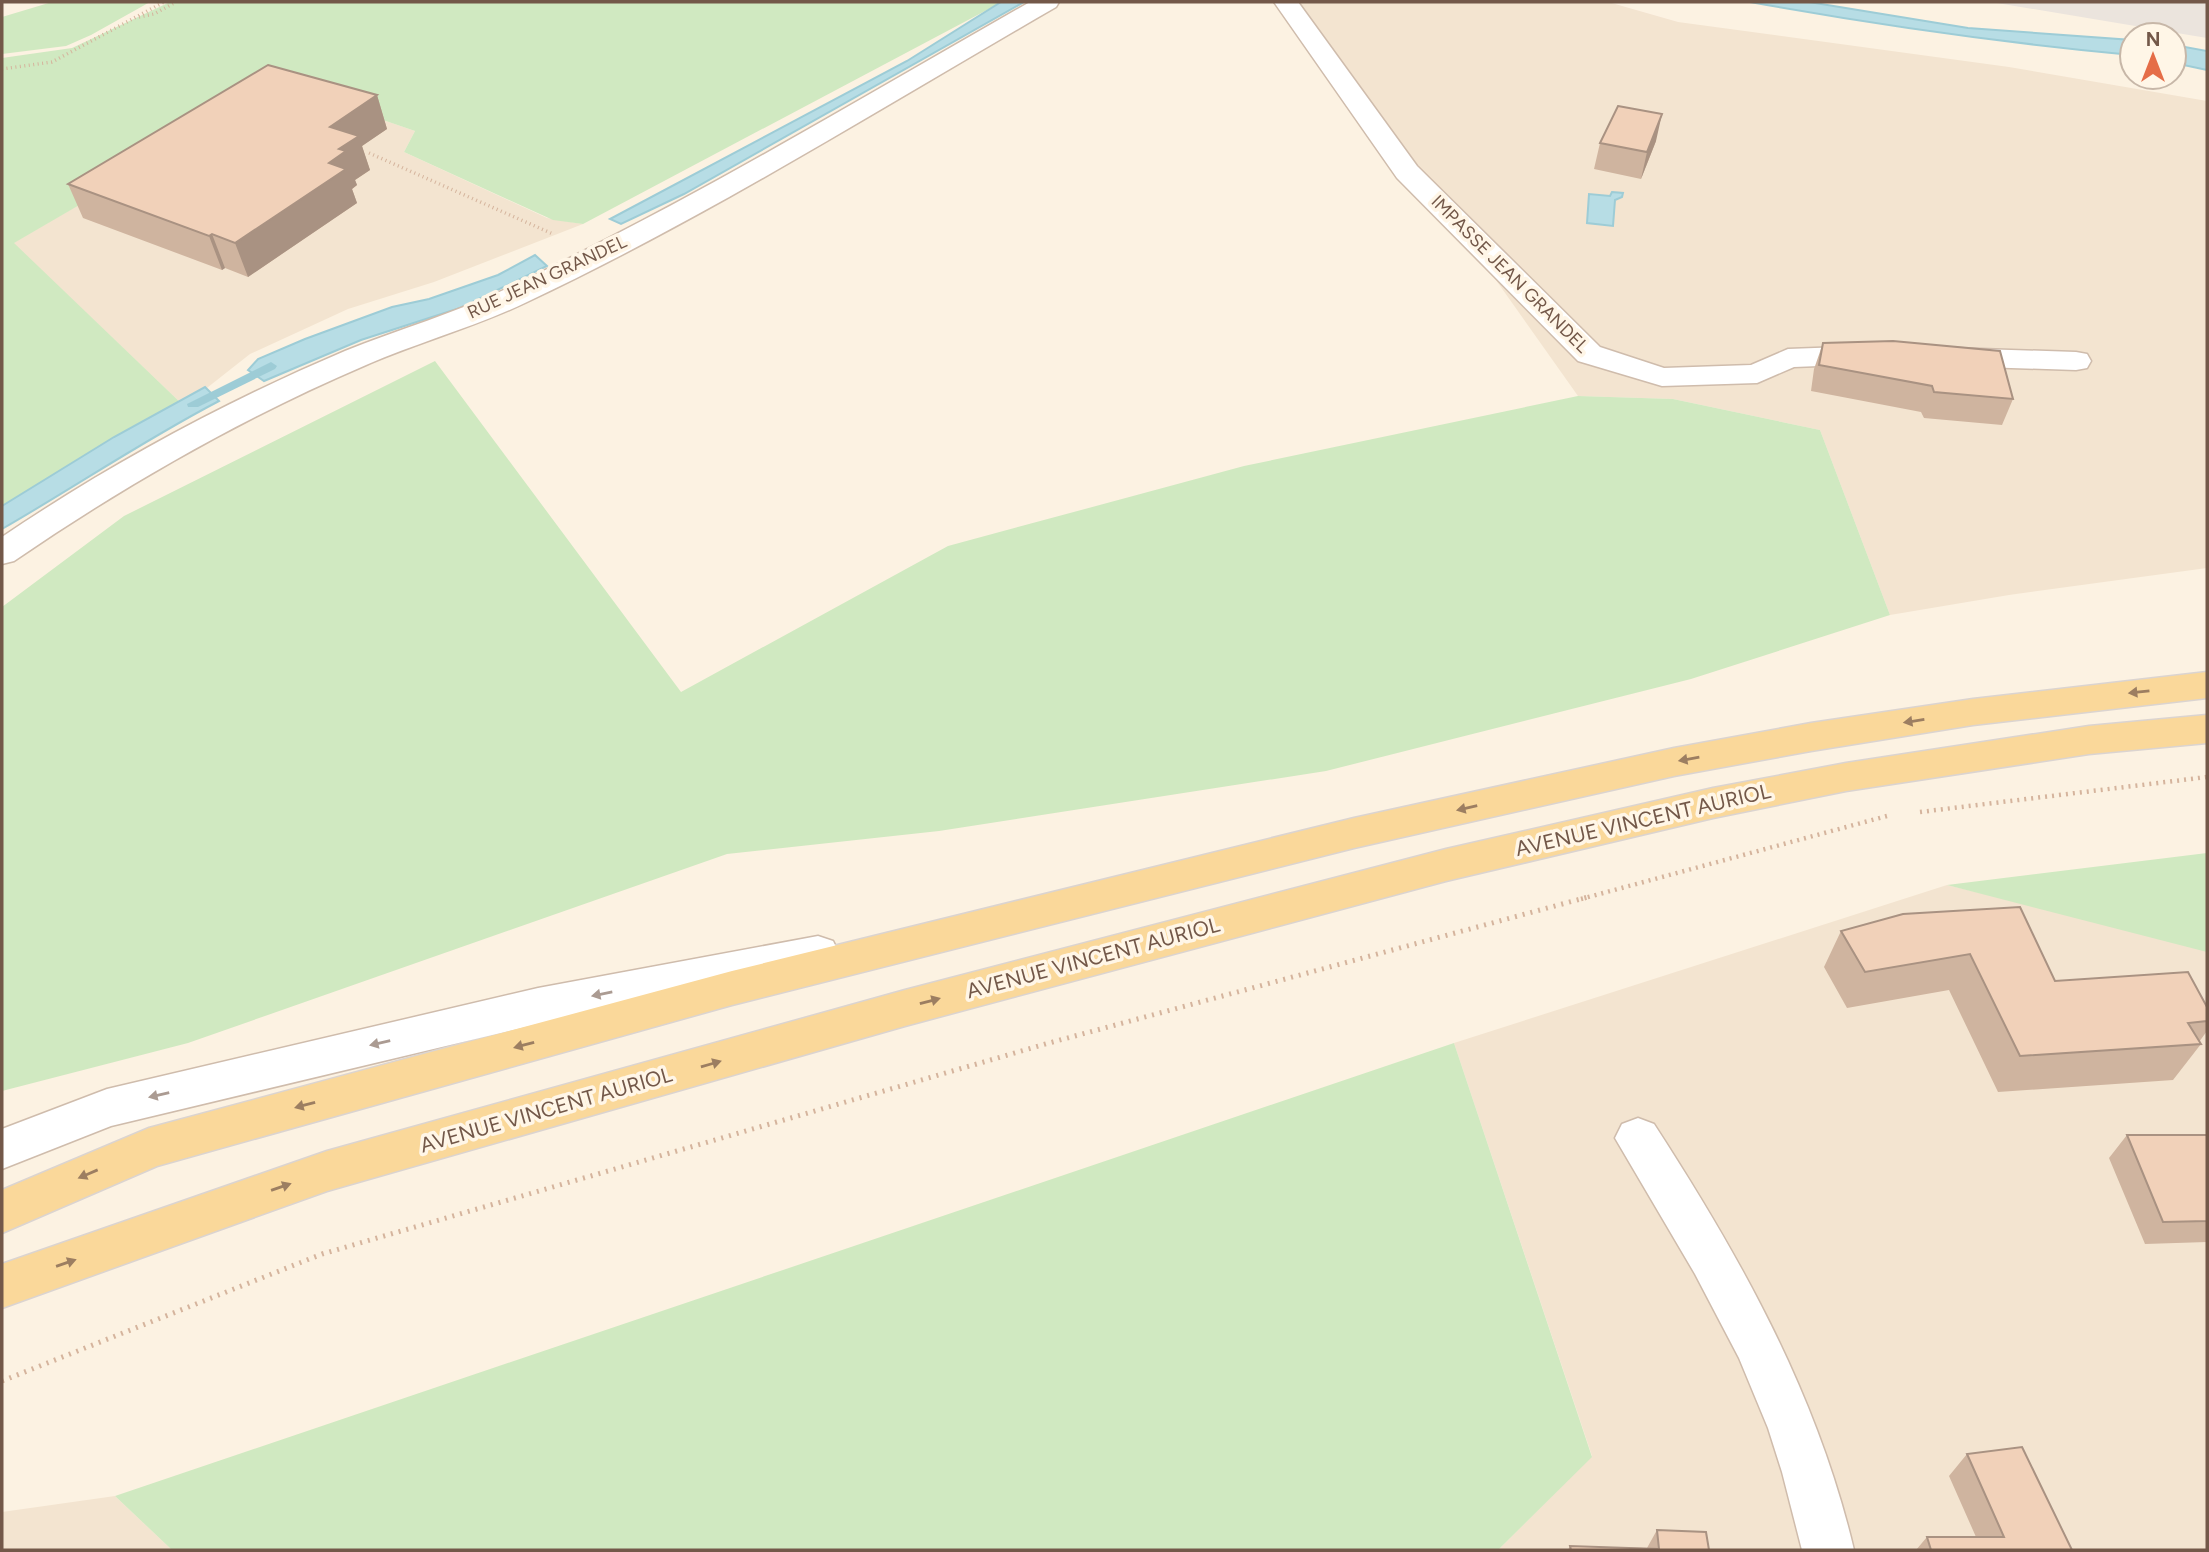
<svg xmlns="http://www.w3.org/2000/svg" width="2209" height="1552" font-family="Figtree,sans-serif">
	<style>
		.residential { fill: #f3e4d0 }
		.industrial { fill: #ebe4dd }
		.green { fill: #d0e9c1 }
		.water { fill: #b7dde5; stroke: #9dccd6; stroke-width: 2 }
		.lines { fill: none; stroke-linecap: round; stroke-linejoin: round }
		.stream { fill: #9dccd6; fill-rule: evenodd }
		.minor-casing { stroke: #cfbcac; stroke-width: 3 }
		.primary-casing { stroke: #dbd4d0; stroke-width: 3 }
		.path-far2 { stroke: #d5b49d; stroke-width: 3.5; stroke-dasharray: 1 3.5; stroke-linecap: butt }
		.path-far1 { stroke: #d5b49d; stroke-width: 4.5; stroke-dasharray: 2 5; stroke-linecap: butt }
		.path { stroke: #d5b49d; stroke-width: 5; stroke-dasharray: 2 6; stroke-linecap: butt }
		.minor { fill: #fff; fill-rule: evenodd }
		.primary { fill: #fad89a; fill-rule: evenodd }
		.wall { fill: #cfb49f }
		.shaded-wall { fill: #a99282 }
		.building { fill: #f1d1b9; stroke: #a99282; stroke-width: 2 }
		.oneway { fill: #9c7e61 }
		.oneway2 { fill: #ab9b92 }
		.labels { text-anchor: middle; stroke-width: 7; stroke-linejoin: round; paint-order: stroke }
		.far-street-label { font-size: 18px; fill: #735849; stroke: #fff6e7 }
		.street-label { font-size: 21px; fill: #735849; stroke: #fff6e7 }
	</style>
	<rect width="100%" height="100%" fill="#fcf2e2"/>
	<path class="residential" d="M1299 2H1608L1678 22 2009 67 2207 101V568L2009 595 1890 615 1820 430 1673 399 1578 396Z
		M284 86 415 131 404 152 547 218 583 224 434 282 348 309 250 354 184 406 13 243Z
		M1947 885 2207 948V1550H1498L1592 1456 1454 1043Z
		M115 1496 172 1550H2V1512Z"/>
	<path class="industrial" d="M1991 2H2207V38Z"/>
	<path class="green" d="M52 2H150L91 35 66 46 2 54V17Z
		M170 2H1002L583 224 553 220 404 152 415 131 284 86 14 243 184 406 71 486 2 528V58L72 48Z
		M435 361 681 692 948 546 1244 466 1578 396 1673 399 1820 430 1890 615 1691 679 1326 771 939 831 727 854 188 1043 2 1091V607L124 516Z
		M2207 853V952L1947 885Z
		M1454 1043 1592 1457 1498 1550H172L115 1496Z"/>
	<path class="water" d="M1001 2H1024L684 194 621 224 610 219 907 61Z
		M1750 2H1809L1968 28 2132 40V55C2004 43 1877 25 1750 2Z
		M2174 45 2207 51V70L2174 63Z
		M1612 192 1623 193 1622 197 1615 200 1613 226 1587 223 1589 194 1610 196Z
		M535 255 547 266 460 308 361 340 264 381 248 370 258 359 305 339 392 307 429 299 498 275Z
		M205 387 219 401C144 440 75 487 2 529V506L114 437Z"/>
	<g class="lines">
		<path class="stream" d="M271 362 277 366 275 369 198 407H188L187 404Z"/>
		<defs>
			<path id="minor" d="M1030 2H1059L1056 7C881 108 709 216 527 302 475 327 419 342 366 365 242 418 125 485 14 561L2 564V537C110 464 225 402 345 351 399 329 456 313 508 288 688 203 858 100 1030 2Z
				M1274 2H1298L1417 166 1600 347 1664 368 1751 365 1788 349 1869 346 1880 348 1884 355 1880 362 1869 364 1794 367 1757 383 1662 386 1578 361 1397 178Z
				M1950 348 2076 352 2087 354 2091 361 2087 368 2076 370 1950 366 1939 364 1935 357 1939 350Z
				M818 936 833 941 839 953 833 965 818 970 538 1024 111 1126 2 1169V1129L107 1089 538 988Z
				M1638 1118 1654 1124C1741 1258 1817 1394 1854 1550H1802L1782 1472 1768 1428 1739 1358 1695 1274 1615 1138 1622 1124Z"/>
			<path id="primary" d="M2207 672V698L1973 725 1811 751 1674 776 1354 848 732 1005 157 1166 2 1233V1190L149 1128 732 971 1354 818 1674 748 1811 723 1973 699Z
				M2207 715V743L2089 754 1846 791 1713 818 1446 881 905 1026 327 1191 2 1308V1264L327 1151 905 990 1446 849 1713 788 1846 763 2089 726Z"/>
		</defs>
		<use href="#minor" class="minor-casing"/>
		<use href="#primary" class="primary-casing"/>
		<path class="path-far2" d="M139 17 154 14 176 2
			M2 69 52 62 164 2
			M369 153 553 234"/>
		<path class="path-far1" d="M1920 812 2207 777
			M1581 899 1887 816"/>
		<path class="path" d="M2 1381 322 1254 1049 1043 1588 897"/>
		<use href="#minor" class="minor"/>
		<use href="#primary" class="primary"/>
	</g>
	<path class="wall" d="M377 95 387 129 362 146 370 170 355 180 357 185 352 189 357 203 248 277 225 268 222 270 83 218 68 184Z
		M1656 141 1641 179 1594 169 1600 143Z
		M1823 343 2013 399 2002 425 1924 418 1921 412 1811 391 1814 369Z
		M1903 914 2055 981 2207 1007V1031L2199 1042 2201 1044 2173 1080 1998 1092 1949 990 1847 1008 1824 967 1841 931Z
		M2127 1135H2207V1242L2145 1244 2109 1158Z
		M1967 1454 2072 1550H1916L1927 1537H1976L1949 1476Z
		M1657 1530 1709 1550H1568L1570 1546 1647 1548Z"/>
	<path class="shaded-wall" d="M377 95 387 129 362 146 370 170 355 180 357 185 352 189 357 203 248 277 235 243 329 163 330 127Z
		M1662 114 1656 141 1641 179 1647 152Z
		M212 234 225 268 222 270 209 236Z"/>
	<path class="building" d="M268 65 377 95 330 127 359 136 339 149 346 151 329 163 346 169 235 243 212 234 209 236 68 184Z
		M1618 106 1662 114 1647 152 1600 143Z
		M1893 341 2000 351 2013 399 1934 392 1932 386 1819 365 1823 343Z
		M2020 907 2055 981 2188 972 2207 1007V1021L2188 1023 2201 1044 2020 1056 1970 954 1865 972 1841 931 1903 914Z
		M2127 1135H2207V1221L2163 1222Z
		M2022 1447 2072 1550H1931L1927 1537H2004L1967 1454Z
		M1657 1530 1706 1532 1709 1550H1571L1570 1546 1659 1549Z"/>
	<defs><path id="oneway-solid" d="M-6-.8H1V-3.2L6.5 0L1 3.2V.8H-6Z" transform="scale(1.75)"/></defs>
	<g class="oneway">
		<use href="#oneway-solid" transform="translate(2139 692) rotate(174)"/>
		<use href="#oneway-solid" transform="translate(1914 721) rotate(171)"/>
		<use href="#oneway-solid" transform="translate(1689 759) rotate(170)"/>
		<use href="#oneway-solid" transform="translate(1467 808) rotate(167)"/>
		<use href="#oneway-solid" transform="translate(930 1001) rotate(-15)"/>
		<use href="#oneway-solid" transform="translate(524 1045) rotate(165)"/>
		<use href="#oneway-solid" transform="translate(711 1064) rotate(-16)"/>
		<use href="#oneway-solid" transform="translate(305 1105) rotate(165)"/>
		<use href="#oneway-solid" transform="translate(88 1174) rotate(157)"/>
		<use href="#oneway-solid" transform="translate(281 1187) rotate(-19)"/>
		<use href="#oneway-solid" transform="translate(66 1263) rotate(-19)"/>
	</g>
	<g class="oneway2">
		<use href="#oneway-solid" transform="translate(602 994) rotate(169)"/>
		<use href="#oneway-solid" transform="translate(380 1043) rotate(167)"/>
		<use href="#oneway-solid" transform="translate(159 1095) rotate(167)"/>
	</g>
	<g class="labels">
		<g class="far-street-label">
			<text transform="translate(1510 274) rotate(45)" y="6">IMPASSE JEAN GRANDEL</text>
			<text transform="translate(547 277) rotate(-25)" y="6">RUE JEAN GRANDEL</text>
		</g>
		<g class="street-label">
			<text transform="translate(1643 820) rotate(-13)" y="7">AVENUE VINCENT AURIOL</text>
			<text transform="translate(1093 958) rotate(-15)" y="7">AVENUE VINCENT AURIOL</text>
			<text transform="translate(546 1110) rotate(-16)" y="7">AVENUE VINCENT AURIOL</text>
		</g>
	</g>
	<rect width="2209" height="1552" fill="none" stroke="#735849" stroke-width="7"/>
	<g transform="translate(2153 56)"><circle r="33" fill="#fff6e7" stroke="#c7b7a8" stroke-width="2"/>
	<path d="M0-5L12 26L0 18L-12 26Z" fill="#e56d47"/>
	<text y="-10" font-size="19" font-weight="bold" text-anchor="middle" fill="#735849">N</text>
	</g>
</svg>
